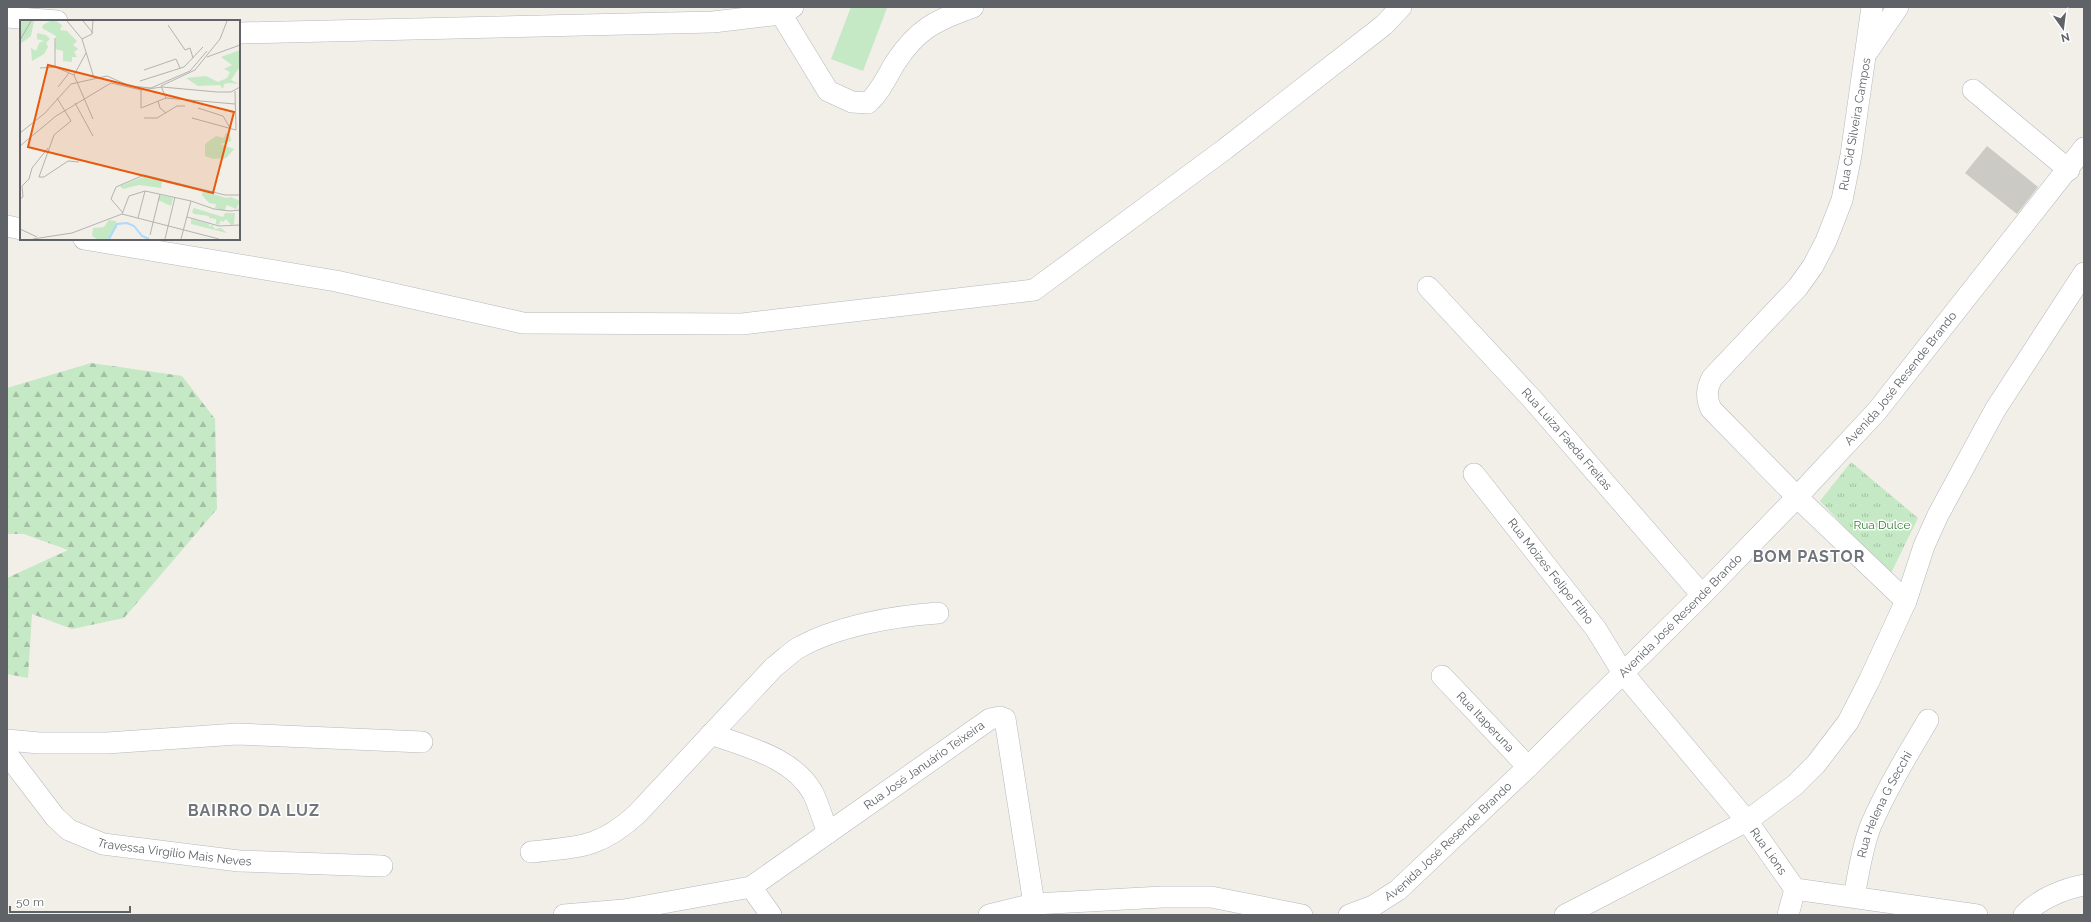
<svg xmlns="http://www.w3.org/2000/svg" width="2091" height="922" font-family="Raleway,sans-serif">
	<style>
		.forest { fill: url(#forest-firs) }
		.park { fill: url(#park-tufts) }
		.pitch { fill: #c5e8c5 }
		.building { fill: #cccac5 }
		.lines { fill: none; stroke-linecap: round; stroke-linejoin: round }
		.minor-casing { stroke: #b5b8bc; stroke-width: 22 }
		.minor { stroke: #fff; stroke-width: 21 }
		.labels { text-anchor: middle; stroke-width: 3; stroke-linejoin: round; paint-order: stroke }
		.street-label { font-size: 12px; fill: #5f6368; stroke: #fff }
		.park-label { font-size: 12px; fill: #348238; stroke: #fff }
		.district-label { font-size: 16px; font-weight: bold; letter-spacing: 1px; fill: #70757a; stroke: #fff }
		.inset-river { fill: none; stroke: #aadaff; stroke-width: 2 }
		.inset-road { fill: none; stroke: #b3b3b1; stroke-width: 1 }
		.view { fill: #e8590c; fill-opacity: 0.15; stroke: #e8590c; stroke-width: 2 }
		.inset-edge { fill: none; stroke: #5f6368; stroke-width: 2 }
	</style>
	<defs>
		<pattern id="forest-firs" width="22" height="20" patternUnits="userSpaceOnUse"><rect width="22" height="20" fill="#c5e8c5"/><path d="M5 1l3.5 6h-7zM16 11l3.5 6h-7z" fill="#a3c0a4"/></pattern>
		<pattern id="park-tufts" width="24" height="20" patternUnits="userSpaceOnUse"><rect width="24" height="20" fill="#c5e8c5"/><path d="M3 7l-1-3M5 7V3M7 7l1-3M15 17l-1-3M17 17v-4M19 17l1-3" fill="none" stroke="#a3c0a4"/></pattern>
	</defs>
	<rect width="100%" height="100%" fill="#f1efe8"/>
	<path class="forest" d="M91 363 182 376 215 419 217 509 124 618 72 629 32 614 28 678 7 674V578L68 550 24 534H7V388Z"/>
	<path class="park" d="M1851 462 1918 518 1890 575 1820 501Z"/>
	<path class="pitch" d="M851 7 887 8 863 71 831 59Z"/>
	<path class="building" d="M1987 146 2038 187 2017 214 1965 173Z"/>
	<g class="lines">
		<defs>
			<g id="minor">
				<path d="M1872 7 1851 155 1842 200 1826 241 1813 266 1798 287 1712 378C1706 389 1706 398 1711 409L1797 497 1906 601"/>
				<path d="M781 14 828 91 852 102 868 103C881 91 886 78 895 63 917 29 936 20 973 7"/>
				<path d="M7 17 57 21"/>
				<path d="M239 33 713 22 781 14 793 7"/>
				<path d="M1868 51 1898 7"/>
				<path d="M1973 90 2069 170"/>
				<path d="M7 226 21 229"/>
				<path d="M84 239 336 281 523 323 742 324 1034 290 1225 149 1384 25 1401 7"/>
				<path id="s1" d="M1428 287 1533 400 1702 595"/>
				<path id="s2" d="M1474 474 1596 629 1623 673 1747 821 1795 889 1977 915"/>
				<path id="s3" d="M1442 676 1528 767"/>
				<path d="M711 734C746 747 793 757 813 793 819 806 823 820 828 833"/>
				<path d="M7 740 39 743H107L237 734 422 742"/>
				<path id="s4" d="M7 754 55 817 69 830 103 844 239 861 382 866"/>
				<path d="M531 852C579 847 600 848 637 814L774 667C782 661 790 653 798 648 837 626 894 616 938 613"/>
				<path d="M751 887 771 915"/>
				<path id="s5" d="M1854 896C1859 872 1862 847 1871 825 1887 788 1908 754 1928 720"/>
				<path id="s6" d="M564 915 624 910 751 887 990 719 1000 717 1005 719 1034 904"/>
				<path d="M989 915 1034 904 1162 897H1211L1302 915"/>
				<path id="s7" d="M1349 915 1373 906 1398 890 1528 767 1702 595 1797 497 1877 411 2084 148"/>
				<path d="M1565 915 1747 821 1795 785 1816 764 1848 722 1869 681 1906 601 1924 546 1938 515 1995 410 2084 273"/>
				<path d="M1788 915 1795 889"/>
				<path d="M2024 915C2039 899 2063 889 2084 885"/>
			</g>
		</defs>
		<use href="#minor" class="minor-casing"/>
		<use href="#minor" class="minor"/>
	</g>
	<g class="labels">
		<g class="street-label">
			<text transform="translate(1855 124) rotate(-80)" y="4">Rua Cid Silveira Campos</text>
			<text dy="4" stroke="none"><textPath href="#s7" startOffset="773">Avenida José Resende Brando</textPath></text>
			<text dy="4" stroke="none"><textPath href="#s1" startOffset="206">Rua Luiza Faeda Freitas</textPath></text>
			<text dy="4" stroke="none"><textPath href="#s2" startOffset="124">Rua Moizes Felipe Filho</textPath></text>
			<text dy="4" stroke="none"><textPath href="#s7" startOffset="449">Avenida José Resende Brando</textPath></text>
			<text dy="4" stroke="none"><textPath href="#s3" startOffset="63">Rua Itaperuna</textPath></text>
			<text dy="4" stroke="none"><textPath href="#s6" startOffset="401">Rua José Januário Teixeira</textPath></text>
			<text dy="4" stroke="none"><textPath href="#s5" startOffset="97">Rua Helena G Secchi</textPath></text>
			<text dy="4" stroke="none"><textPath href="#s7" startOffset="125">Avenida José Resende Brando</textPath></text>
			<text dy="4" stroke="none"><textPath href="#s4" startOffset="207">Travessa Virgílio Mais Neves</textPath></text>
			<text dy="4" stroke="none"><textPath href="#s2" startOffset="479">Rua Lions</textPath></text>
		</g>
		<g class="park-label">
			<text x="1882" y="529">Rua Dulce</text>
		</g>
		<g class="district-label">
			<text x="1809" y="562">BOM PASTOR</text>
			<text x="254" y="816">BAIRRO DA LUZ</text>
		</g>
	</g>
	<g transform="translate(20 20)">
		<rect width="220" height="220" fill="#f1efe8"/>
		<path d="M0 1H14L11 16 0 24ZM30 1H36L42 5 40 10 47 11 57 21 53 25 58 29 54 32 57 37H52V42L43 41V31L35 29 36 16 22 8 23 5ZM17 13 26 15 30 19 26 23 28 27 24 34 12 41 11 28 16 31 19 23 24 21 17 19ZM220 30 219 48 211 60 219 64 209 63 204 64 203 69 200 65 178 66 166 58 186 56 198 62 207 58 210 52 204 49 212 45 201 37ZM206 113 210 115 211 121 200 124 214 129 206 138 193 139 185 136V124L196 116 204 118ZM123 157 142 161 141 168 119 165 103 169 100 166ZM183 171 206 178 211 177 220 181 216 189 207 185 204 191 195 188 196 184 189 183 182 175ZM140 175 153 178 151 186 138 180ZM174 188 203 197 205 193H215L214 204 211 205 206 199 203 202 201 200 199 205 196 204V199L189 198V196L174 194 172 192ZM171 199 189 204V207L192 205 195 209 201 208 207 213 171 204ZM89 200 96 201 97 207 88 219H77L72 216 73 208 84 207Z" fill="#c5e8c5"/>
		<path class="inset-river" d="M89 219 97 204 107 203 114 206 122 216 129 219"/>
		<path class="inset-road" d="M47 1 62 19 74 58M63 1 73 13M148 5 165 30 170 28 173 38M62 19 72 14 73 1M0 20 11 1M187 37 220 25M35 47V18M20 48 35 47 54 55 73 99M124 50 156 39 160 48M54 55 66 33M120 61 164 47 183 27M141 66 175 50 200 19 207 1M141 66 146 78M38 67 49 53M121 70V88L146 78 215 84M37 78 51 101 34 115 19 157H24L48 141 59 142M138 81 140 88 146 93M55 83 73 116M178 88 203 96 210 108M124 98H137L157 86H165M172 98 216 110 215 71M0 113 25 93 51 64 87 56 110 66 131 68 170 51 187 31M0 126 36 96 91 63 121 70 142 67 197 72H211L220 67M0 179 3 177 2 166 9 159 12 148 28 128M103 193 91 179 96 167 124 155 205 175H220M102 194 109 176 125 171 171 181 194 189 210 191 220 190M167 197 199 206 220 205M118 198 125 171M0 209 17 217M130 215 140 174M13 219 52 213 102 194 199 219M145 219 155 177M161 219 171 181"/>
		<path class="view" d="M28 45 214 92 193 173 8 127Z"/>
		<rect width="220" height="220" class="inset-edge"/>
	</g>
	<rect width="2091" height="922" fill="none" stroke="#5f6368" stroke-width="16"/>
	<g transform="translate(2063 28) rotate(166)" stroke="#ffffff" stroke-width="3" paint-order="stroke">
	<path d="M0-3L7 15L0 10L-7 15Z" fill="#5f6368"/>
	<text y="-6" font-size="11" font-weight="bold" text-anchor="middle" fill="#5f6368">N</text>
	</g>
	<path d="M10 906v6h120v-6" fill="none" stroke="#5f6368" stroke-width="2"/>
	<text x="16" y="906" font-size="12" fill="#5f6368" stroke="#ffffff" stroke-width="3" paint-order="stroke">50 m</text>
</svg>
